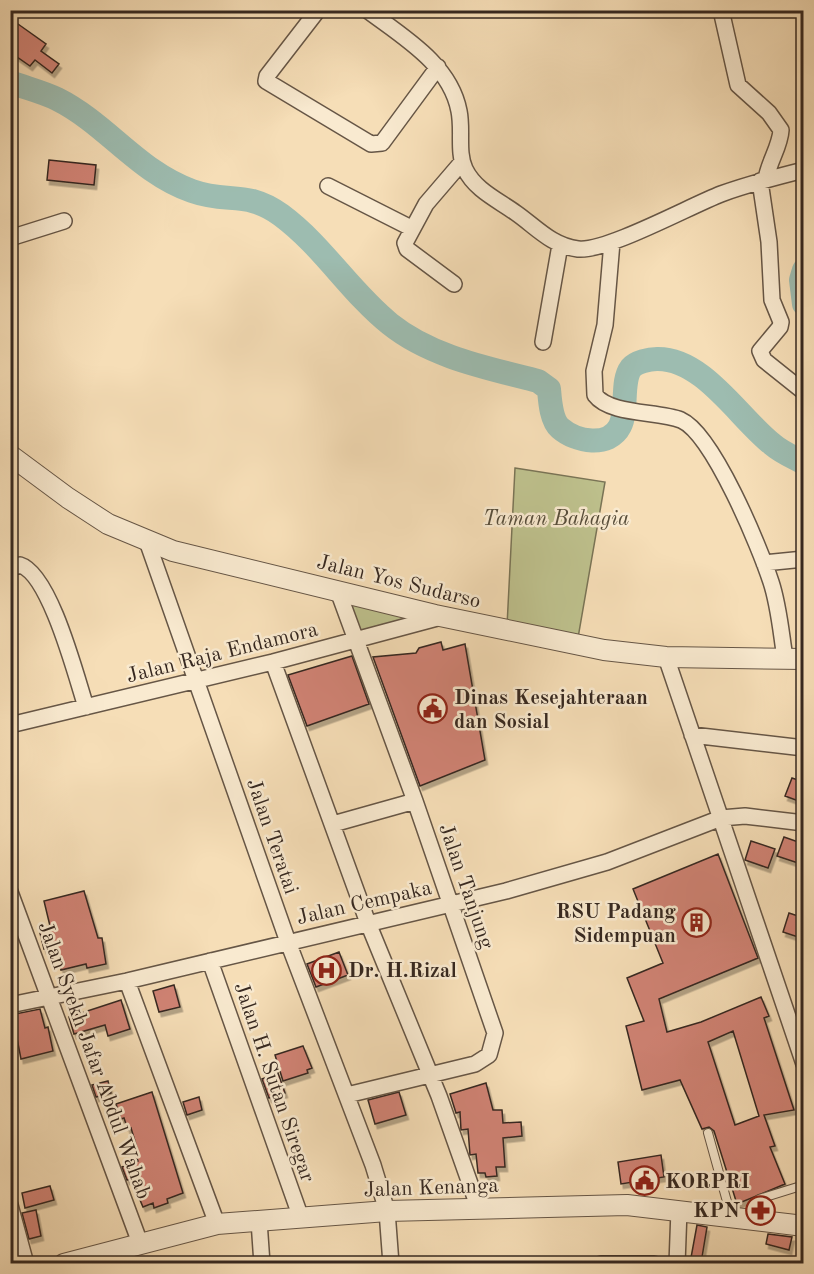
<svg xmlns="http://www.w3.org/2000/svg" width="814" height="1274" font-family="'Old Standard TT',serif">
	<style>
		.green { fill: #bec18d; stroke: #7a7456; stroke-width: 1.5 }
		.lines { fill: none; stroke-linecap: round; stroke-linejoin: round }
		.river { stroke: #9dbcb0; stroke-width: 24 }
		.building { fill: #d18375; stroke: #362820; stroke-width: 1.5; fill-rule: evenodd; filter: url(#shadow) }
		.service-casing { stroke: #665646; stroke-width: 10 }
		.minor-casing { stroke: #665646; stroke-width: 18 }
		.tertiary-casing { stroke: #665646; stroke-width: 22 }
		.service { stroke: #f9ead0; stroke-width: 8 }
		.minor { stroke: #f9ead0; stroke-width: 15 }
		.tertiary { stroke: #f9ead0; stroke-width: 20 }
		.labels { text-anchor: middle; stroke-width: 5; stroke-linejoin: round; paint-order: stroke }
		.park-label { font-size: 21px; font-style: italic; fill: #584e3b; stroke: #f9ead0 }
		.street-label { font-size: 21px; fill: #362820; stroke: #f9ead0 }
		.poi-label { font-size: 21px; font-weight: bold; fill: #362820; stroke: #f9ead0; text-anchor: start }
	</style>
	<defs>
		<filter id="shadow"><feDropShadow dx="2.5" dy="4.5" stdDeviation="0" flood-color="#0004"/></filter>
	</defs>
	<rect width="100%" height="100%" fill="#f6deb7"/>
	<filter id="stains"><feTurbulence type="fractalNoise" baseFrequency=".00333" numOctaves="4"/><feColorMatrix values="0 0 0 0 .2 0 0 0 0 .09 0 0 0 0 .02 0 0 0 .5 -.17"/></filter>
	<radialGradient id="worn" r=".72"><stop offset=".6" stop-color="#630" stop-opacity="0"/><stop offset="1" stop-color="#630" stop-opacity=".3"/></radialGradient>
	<path class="green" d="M515 468 605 482 578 638 507 626Z
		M342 594 434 616 358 637Z"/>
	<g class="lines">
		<path class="river" d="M10 82C26 88 43 92 57 99 107 124 138 172 192 191 228 204 247 190 281 215 323 246 350 292 390 324 431 357 488 368 538 381L549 389C550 401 551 420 560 428 576 442 609 448 620 426 628 410 621 381 631 368 636 362 649 359 657 359 703 358 739 418 772 444 781 452 793 457 804 463
			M804 270 801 280 804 304"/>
	</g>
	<path class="building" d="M18 24 46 44 41 51 59 64 52 73 35 60 30 66 10 52V35Z
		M49 160 96 165 94 185 47 180Z
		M441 642 443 650 465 644 485 760 420 786 373 657 416 653 419 648Z
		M352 656 369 704 307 726 288 675Z
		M792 778 804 782V803L785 796Z
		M784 837 804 844 801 864 777 856Z
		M751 841 775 849 768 868 745 860Z
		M718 854 758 958 659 999 667 1032 701 1022 761 997 769 1016 764 1018 794 1110 764 1115 775 1146 770 1147 785 1184 737 1204 714 1131 709 1127 702 1129 680 1080 642 1090 626 1026 644 1021 627 978 663 963 633 889ZM733 1031 759 1116 735 1125 708 1042Z
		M84 891 98 938H102L106 964 87 968 86 964 61 970 56 946 44 949 39 929 50 926 44 901Z
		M789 913 804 918V939L783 932Z
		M339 952 348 975 316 987 307 964Z
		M174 985 180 1007 159 1012 153 991Z
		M121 1000 130 1029 108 1036 105 1025 74 1034 69 1017Z
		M40 1009 45 1028 48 1027 53 1051 21 1059 16 1033 10 1034V1015Z
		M303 1046 312 1068 307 1070 308 1073 283 1081 275 1055Z
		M278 1073 285 1093 269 1098 262 1079Z
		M108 1081 111 1093 96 1097 92 1085Z
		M486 1083 493 1110H502L503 1123 521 1122 522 1136 503 1138 505 1167H496L497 1176 486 1177 485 1173H478L476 1154 470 1155 468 1129 461 1130 460 1112 456 1113 450 1094Z
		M152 1092 183 1193 167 1199 168 1203 154 1208 153 1203 143 1207 131 1179 127 1180 122 1167 138 1161 134 1150 137 1148 131 1128 128 1130 124 1118 121 1119 116 1104Z
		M399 1092 406 1115 375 1124 368 1100Z
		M199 1097 202 1110 187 1115 183 1102Z
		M661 1155 664 1177 621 1184 618 1162Z
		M50 1186 54 1200 25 1208 22 1193Z
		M36 1210 41 1236 29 1239 22 1213Z
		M697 1225 707 1227 701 1263H690Z
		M768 1234 792 1237 789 1250 766 1244Z"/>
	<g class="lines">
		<defs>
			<path id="service" d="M708 1133 731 1216
				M753 1219 759 1199 804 1185"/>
			<path id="minor" d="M318 10 267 76 266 81 371 144 382 143 438 67
				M367 10C403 37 450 64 459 111 463 130 457 152 465 169 475 190 498 200 516 213 536 227 552 246 578 249 606 252 690 206 721 194 748 184 776 177 804 170
				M721 10 738 85 769 113 781 130C780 147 769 161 766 179
				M760 181 769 242 772 300 781 322 780 327 760 351 764 360 804 392
				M328 186 411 228
				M10 238 64 221
				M612 242 605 325 594 371 595 395C610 415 658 411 681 420 713 434 760 548 771 582 779 606 781 633 785 658
				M454 284 407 249 405 243 426 204 462 162
				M543 342 560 245
				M147 541 288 942 373 1165 387 1211 391 1264
				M764 563 804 559
				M10 568 20 565C50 574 76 676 86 707
				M338 591 415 801 495 1033 489 1055 475 1064 347 1095
				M666 657 804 1064
				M273 662 368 923 439 1096 479 1209
				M10 725 273 662 441 617
				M692 735 804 748
				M333 824 415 801
				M10 892 140 1243
				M210 961 301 1218
				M127 981 217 1224
				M10 1005 127 981 506 891 607 862 721 818 745 816 804 823
				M10 1205 26 1264
				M259 1221 262 1264
				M601 1264H654
				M677 1264 679 1210"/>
			<path id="tertiary" d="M10 455 68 498 108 524 173 551 435 615 604 650 666 657 804 659
				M64 1264 217 1224 387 1211 627 1205 804 1226"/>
		</defs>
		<use href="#service" class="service-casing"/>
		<use href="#minor" class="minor-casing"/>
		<use href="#tertiary" class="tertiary-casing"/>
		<use href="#service" class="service"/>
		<use href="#minor" class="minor"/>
		<use href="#tertiary" class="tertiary"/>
	</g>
	<defs>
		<symbol id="civic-ring" viewBox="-11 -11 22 22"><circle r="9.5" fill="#f9ead0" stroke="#8f2418" stroke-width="1.5"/><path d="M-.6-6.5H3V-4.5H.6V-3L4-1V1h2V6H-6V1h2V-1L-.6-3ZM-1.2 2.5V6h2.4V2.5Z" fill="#8f2418"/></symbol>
		<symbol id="building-ring" viewBox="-11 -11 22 22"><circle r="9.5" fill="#f9ead0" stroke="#8f2418" stroke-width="1.5"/><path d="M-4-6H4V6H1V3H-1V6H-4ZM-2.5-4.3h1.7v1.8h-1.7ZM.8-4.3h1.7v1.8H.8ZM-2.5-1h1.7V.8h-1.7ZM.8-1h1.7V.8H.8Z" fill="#8f2418"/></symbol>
		<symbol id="hospital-ring" viewBox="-11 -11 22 22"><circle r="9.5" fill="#f9ead0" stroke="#8f2418" stroke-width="1.5"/><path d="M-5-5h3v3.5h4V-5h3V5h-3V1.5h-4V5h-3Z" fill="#8f2418"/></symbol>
		<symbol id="pharmacy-ring" viewBox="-11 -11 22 22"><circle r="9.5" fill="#f9ead0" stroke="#8f2418" stroke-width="1.5"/><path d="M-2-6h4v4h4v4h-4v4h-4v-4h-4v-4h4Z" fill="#8f2418"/></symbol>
	</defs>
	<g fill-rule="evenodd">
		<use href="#civic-ring" x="416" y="692" width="33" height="33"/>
		<use href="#building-ring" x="680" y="906" width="33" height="33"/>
		<use href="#hospital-ring" x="310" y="954" width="33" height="33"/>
		<use href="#civic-ring" x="628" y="1164" width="33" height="33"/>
		<use href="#pharmacy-ring" x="744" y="1194" width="33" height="33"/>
	</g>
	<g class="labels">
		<g class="park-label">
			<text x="556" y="525">Taman Bahagia</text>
		</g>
		<g class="street-label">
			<text transform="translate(399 581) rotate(14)" y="7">Jalan Yos Sudarso</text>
			<text transform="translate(222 652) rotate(-14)" y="7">Jalan Raja Endamora</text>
			<text transform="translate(273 836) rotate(71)" y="7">Jalan Teratai</text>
			<text transform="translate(467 886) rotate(71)" y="7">Jalan Tanjung</text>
			<text transform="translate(364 902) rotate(-13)" y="7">Jalan Cempaka</text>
			<text transform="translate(95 1060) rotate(70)" y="7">Jalan Syekh Jafar Abdul Wahab</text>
			<text transform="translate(275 1082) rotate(71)" y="7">Jalan H. Sutan Siregar</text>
			<text transform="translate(431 1187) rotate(-2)" y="7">Jalan Kenanga</text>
		</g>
		<g class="poi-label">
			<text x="454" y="704">Dinas Kesejahteraan<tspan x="454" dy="24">dan Sosial</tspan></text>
			<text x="676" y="918" text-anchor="end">RSU Padang<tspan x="676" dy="24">Sidempuan</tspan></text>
			<text x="348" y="977">Dr. H.Rizal</text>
			<text x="665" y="1188">KORPRI</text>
			<text x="740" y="1217" text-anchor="end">KPN</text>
		</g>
	</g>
	<rect width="814" height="1274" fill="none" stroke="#f6deb7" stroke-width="36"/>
	<rect x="12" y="12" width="790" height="1250" fill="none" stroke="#362820" stroke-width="3"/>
	<rect x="18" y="18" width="778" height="1238" fill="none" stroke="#362820" stroke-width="1.5"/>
	<rect width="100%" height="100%" filter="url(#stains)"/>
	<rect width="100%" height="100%" fill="url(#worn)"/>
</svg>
